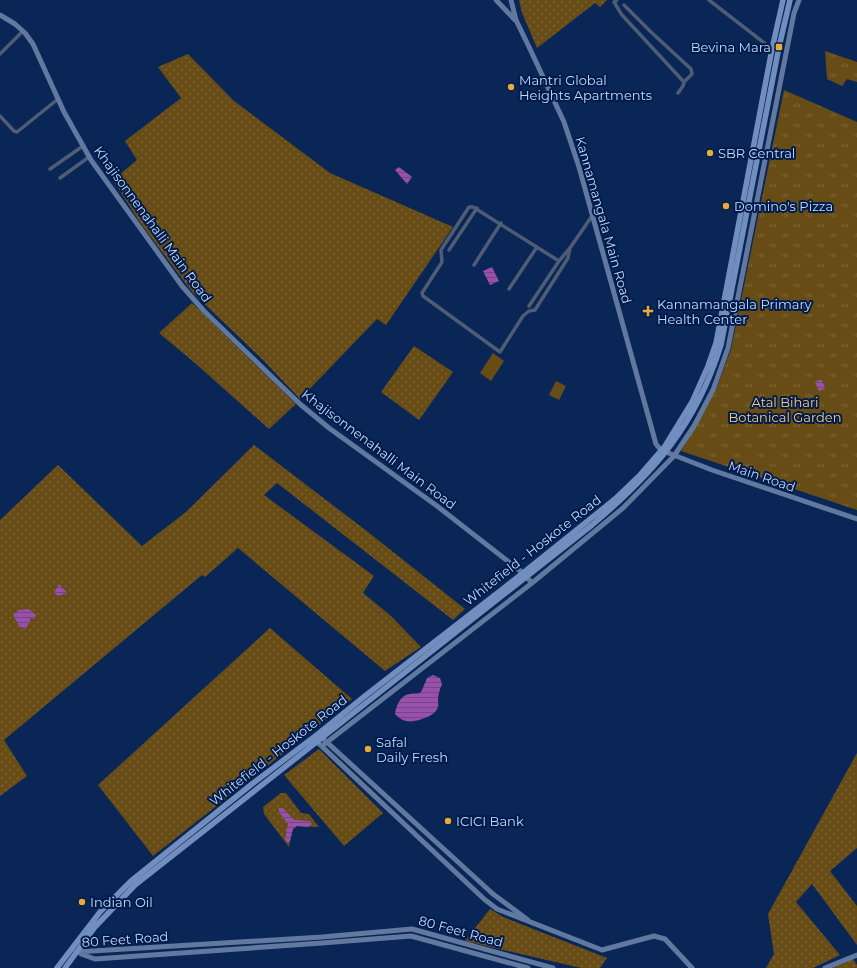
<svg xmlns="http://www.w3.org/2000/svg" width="857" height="968" font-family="Montserrat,sans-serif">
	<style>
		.grass { fill: url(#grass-dots) }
		.park { fill: url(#park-tufts) }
		.pitch { fill: #684c16 }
		.water { fill: url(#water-rules) }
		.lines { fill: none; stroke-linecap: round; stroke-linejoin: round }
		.street { stroke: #4e5d74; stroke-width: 3.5 }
		.secondary { stroke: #62799f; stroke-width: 5 }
		.primary { stroke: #718ebf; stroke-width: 5.5 }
		.poi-dot { fill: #e7ac36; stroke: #011c4c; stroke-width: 1.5 }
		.labels { text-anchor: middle; stroke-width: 4; stroke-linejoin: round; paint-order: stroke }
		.poi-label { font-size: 13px; fill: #c6d9f8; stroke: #011c4c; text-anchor: start }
		.street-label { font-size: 13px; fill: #c6d9f8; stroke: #011c4c }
		.park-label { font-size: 13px; fill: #facb79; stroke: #011c4c }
	</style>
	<defs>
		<pattern id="grass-dots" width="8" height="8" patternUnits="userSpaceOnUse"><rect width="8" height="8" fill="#684c16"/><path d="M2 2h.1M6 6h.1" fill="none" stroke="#7c6539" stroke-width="1.8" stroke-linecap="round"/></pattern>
		<pattern id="park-tufts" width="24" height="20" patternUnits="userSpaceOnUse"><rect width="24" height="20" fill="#684c16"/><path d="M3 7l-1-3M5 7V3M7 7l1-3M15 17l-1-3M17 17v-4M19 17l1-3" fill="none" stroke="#7c6539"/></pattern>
		<pattern id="water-rules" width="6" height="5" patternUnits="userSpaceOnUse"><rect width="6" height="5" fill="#9b4fac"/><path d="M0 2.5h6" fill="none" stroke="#704980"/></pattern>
	</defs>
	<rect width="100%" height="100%" fill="#092657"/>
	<path class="grass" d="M519 0H607L600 7 595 3 537 48 522 13Z
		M188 54 234 101 330 173 453 227 386 325 377 319 300 399 262 359 193 293 141 224 113 180 137 160 125 141 181 98 158 67Z
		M192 303 296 404 269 429 195 363 159 333Z
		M414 346 453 372 419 420 381 392Z
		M254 445 368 532 465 609 453 620 277 483 264 495 374 576 363 593 391 616 421 647 385 671 238 548 205 577 202 575 4 740 27 776 0 796V520L58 465 142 546 186 512Z
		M270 628 352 699 153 856 98 785Z
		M319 749 383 813 344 846 284 775Z
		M857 753V848L830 871 857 906V945L812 884 796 902 840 955 813 968H766L774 954 768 914Z
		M281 793H286L301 813 309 814 319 827 297 826 292 829 289 847 264 814 263 807Z
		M490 909 503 917 607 958 600 968H581L465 941Z
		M853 959 857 965V968H831Z"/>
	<path class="park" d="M825 51 857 62V82L847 79 842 86 827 79Z
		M784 90 857 122V510L681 451 716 389 731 349Z"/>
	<path class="pitch" d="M493 353 504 361 491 381 480 373Z
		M556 381 566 386 559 400 549 395Z"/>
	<path class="water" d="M399 167 412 177 407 184 395 170Z
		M492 267 499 281 490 285 483 271Z
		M819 380H822L825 389 819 391 815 382Z
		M59 584 67 593 58 596 54 593Z
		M29 609 36 615 34 619 31 618 26 629 20 627 13 615 19 610Z
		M433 675 440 678 442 684C440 689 438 694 438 700 438 703 439 706 437 709 434 717 413 723 406 721 401 720 398 717 395 714 396 706 400 695 410 694 414 693 416 694 420 693L422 690 427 678Z
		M279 808H283L294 820 309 821 312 824 308 827 297 826 293 829 290 841 288 843 285 840 288 824 279 812Z"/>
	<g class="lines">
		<path class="street" d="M617 0 614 2 622 15 684 82 683 86 678 93
			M709 0 772 49
			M624 5 651 32 691 69 692 74 684 82
			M0 54 23 31
			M0 116 14 131 17 132 58 99
			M50 169 83 146
			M60 178 89 157
			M449 250 477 208
			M559 261 473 207H469L441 250 442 262 422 293 423 296 500 352 523 316 529 311 535 310 568 258 570 248
			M474 265 501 223
			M509 289 537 247
			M529 306 559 261 570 248 592 216"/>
		<path class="secondary" d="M496 0 515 20
			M511 0 516 20 530 49 564 122 579 167 656 444 660 449 666 452 712 470 857 519
			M0 15 15 24 25 33 33 44 64 112 91 160 182 286 204 311 300 404 329 428 437 506 523 573 532 583
			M319 735 493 894 528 920
			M314 739 484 899 497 909 602 950 654 936 665 939 692 968
			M322 746 532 583 623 508 674 456 694 426 713 390 728 348 794 13 799 0
			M76 952 322 937 412 929 553 968
			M81 954 95 959 322 943 411 936 528 968
			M825 968 857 955"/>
		<path class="primary" d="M57 968 100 912 131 881 252 784 318 734 365 696 523 573 615 499 639 476 665 446 692 402 708 366 716 343 772 49 783 0
			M65 968 95 927 135 885 592 525C655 472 696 425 721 345L779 47 790 0"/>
	</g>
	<g class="poi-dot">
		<rect x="775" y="43" width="8" height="8" rx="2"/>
		<circle cx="511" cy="87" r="4"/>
		<circle cx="710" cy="153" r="4"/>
		<circle cx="726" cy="206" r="4"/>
		<path d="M646 305h4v4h4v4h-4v4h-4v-4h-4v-4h4z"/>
		<circle cx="368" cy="749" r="4"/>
		<circle cx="448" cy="821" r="4"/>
		<circle cx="82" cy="902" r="4"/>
	</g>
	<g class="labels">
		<g class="poi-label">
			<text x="771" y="52" text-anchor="end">Bevina Mara</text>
			<text x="519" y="85">Mantri Global<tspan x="519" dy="15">Heights Apartments</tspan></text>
			<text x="718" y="158">SBR Central</text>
			<text x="734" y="211">Domino's Pizza</text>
			<text x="657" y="309">Kannamangala Primary<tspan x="657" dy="15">Health Center</tspan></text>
			<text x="376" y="747">Safal<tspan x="376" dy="15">Daily Fresh</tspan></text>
			<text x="456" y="826">ICICI Bank</text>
			<text x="90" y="907">Indian Oil</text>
		</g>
		<g class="street-label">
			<text transform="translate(604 220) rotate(74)" y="5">Kannamangala Main Road</text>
			<text transform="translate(153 224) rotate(54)" y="5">Khajisonnenahalli Main Road</text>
			<text transform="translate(379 449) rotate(37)" y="5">Khajisonnenahalli Main Road</text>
			<text transform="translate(762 476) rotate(19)" y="5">Main Road</text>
			<text transform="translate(532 550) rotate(-38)" y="5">Whitefield - Hoskote Road</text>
			<text transform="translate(278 750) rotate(-38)" y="5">Whitefield - Hoskote Road</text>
			<text transform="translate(461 931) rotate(15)" y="5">80 Feet Road</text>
			<text transform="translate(125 939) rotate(-4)" y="5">80 Feet Road</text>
		</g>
		<g class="park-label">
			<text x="785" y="407">Atal Bihari<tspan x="785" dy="15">Botanical Garden</tspan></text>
		</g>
	</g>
</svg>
